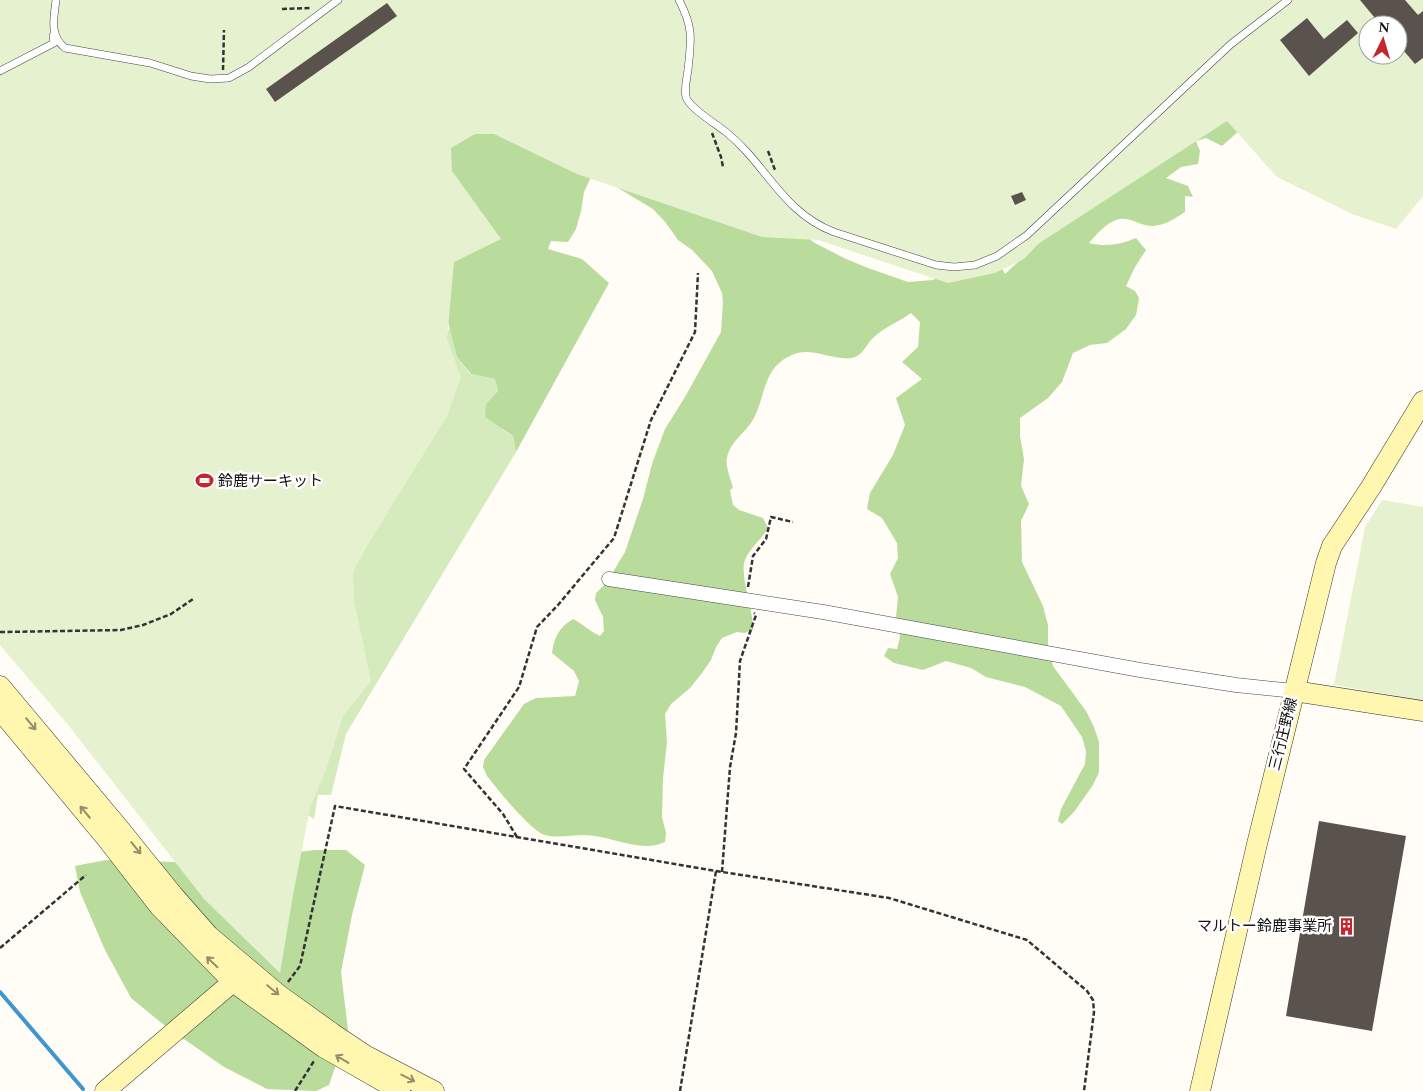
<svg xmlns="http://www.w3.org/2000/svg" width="1423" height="1091" font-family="Spectral,'Noto Sans JP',serif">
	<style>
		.green { fill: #d5ebbd }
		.forest { fill: #b9dc9c }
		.pitch { fill: #e6f2cf; fill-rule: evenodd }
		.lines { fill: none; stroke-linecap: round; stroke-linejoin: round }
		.stream { stroke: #3f96cf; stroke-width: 4 }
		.building { fill: #5a524d }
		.lane-casing { stroke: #444; stroke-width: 8 }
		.street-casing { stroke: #444; stroke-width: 15 }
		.secondary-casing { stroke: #333; stroke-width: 21 }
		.path { stroke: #333; stroke-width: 2.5; stroke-dasharray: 5 2.5; stroke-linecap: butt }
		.lane { stroke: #fff; stroke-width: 7 }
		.street { stroke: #fff; stroke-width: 14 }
		.secondary { stroke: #fff6b0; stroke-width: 20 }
		.oneway { stroke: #948f68 }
		.labels { text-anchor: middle; stroke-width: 5; stroke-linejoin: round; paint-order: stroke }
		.poi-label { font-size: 15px; fill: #111; stroke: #fff; text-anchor: start }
		.street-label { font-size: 15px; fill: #111; stroke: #fff }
	</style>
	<rect width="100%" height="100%" fill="#fffdf5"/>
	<path class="green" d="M450 328 457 357 470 374 495 379 498 391 486 404 503 430 513 436 516 452 346 734 331 795H318L314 819 283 801 404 382Z"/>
	<path class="forest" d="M1250 50 1240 130 1222 146 1206 138 1196 141 1200 151 1198 164 1181 167 1166 178 1188 186 1193 197 1185 196V212C1176 218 1165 225 1154 226 1141 227 1129 215 1116 220 1105 224 1097 234 1089 243 1106 247 1120 245 1136 238L1146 250 1135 267 1126 286 1135 291 1139 298 1136 315 1126 329 1107 343 1090 345 1073 353 1062 382 1048 398 1020 418V436L1024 459 1021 486 1029 504 1021 521 1022 562 1043 606 1048 625V645L1053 666 1086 711 1094 727 1099 742V772L1093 785 1074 812 1062 824 1058 821 1061 809 1085 764 1086 751 1082 737 1061 706 1025 687 986 677 971 668 946 661 923 670 894 663 884 656 888 648 897 649 900 637 896 617 898 597 890 574 898 558 897 543 882 518 867 509 870 493 893 455 905 425 896 398 922 379 902 362 918 347 920 322 911 313C899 322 884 327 873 338 866 344 863 356 852 358 832 361 811 346 792 355 763 367 766 395 754 418 746 433 730 441 727 458 725 467 731 479 733 488L730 490 733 505 739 510 763 518 768 528C762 539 750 548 745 560 739 575 754 611 753 630L744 633 737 632 722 638 716 647 711 660 702 673 690 688 671 704 665 714 667 742 663 778 662 817 666 833 665 842C641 854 610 835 584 835 571 835 554 839 542 834 527 826 498 790 487 776L483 767 484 760 524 704 536 698 575 696 579 681 574 671 552 653C554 638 559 627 573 619 583 624 589 631 600 636L604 631 603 617 595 600 596 593 607 582 625 552 643 499 652 464 665 429 685 397 721 332 723 302 722 293 712 271 692 250 678 240 666 223 653 209 593 173 584 192 581 211 576 229 568 242 551 241 548 249 582 259 609 283 516 452 513 436 485 417 486 404 498 391 495 379 471 374 457 357 445 310 432 158 462 123 799 229 813 242 844 258 868 268 908 282 933 280 943 274 999 263 1005 274Z
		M315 850H346L365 865 352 915 341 972 348 1030 329 1085 316 1091 267 1089 224 1067 164 1025 131 998 105 950 80 892 75 866 106 860 210 863Z"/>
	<path class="pitch" d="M0 0H1423V196L1396 229 1352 214 1277 177 1227 121 1038 244 1024 259 995 273 948 283 818 240 762 237 577 174 494 134H475L451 148 452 171 501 239 454 262 447 339 461 377 447 416 367 546 353 572 354 600 371 681 343 716 327 767 310 808 293 895 280 973 204 899 69 726 0 645ZM1368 25H1398V55H1368Z
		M1382 500 1423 507V700L1334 685 1365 527Z"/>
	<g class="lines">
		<path class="stream" d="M0 992 83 1089"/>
	</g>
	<path class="building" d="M1360 0H1405L1418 15 1423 11V58L1415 64 1398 44V25H1396L1388 16 1379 23Z
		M387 3 397 16 275 102 266 89Z
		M1307 18 1324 39 1347 20 1358 33 1309 76 1280 40Z
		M1022 192 1026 200 1015 205 1011 196Z
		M1319 821 1406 836 1372 1031 1286 1016Z"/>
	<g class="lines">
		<defs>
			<path id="lane" d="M56 0C54 18 49 35 65 48L150 63 191 76 210 79 229 78 249 67 338 0
				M679 0C694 29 691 39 688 70 687 78 684 88 686 97 689 108 716 124 726 132 766 164 782 212 834 232L936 265 954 267 975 265 997 256 1027 235 1231 44 1288 0
				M0 71 54 43 53 36"/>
			<path id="street" d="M609 579 823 612 1140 670 1236 685 1294 691"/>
			<path id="secondary" d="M0 686 118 827 173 895 209 936 279 995 332 1033 365 1055 434 1091
				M1294 691 1423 711
				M0 710 107 839 160 907 233 982 323 1047 400 1091
				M105 1091 242 974
				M1200 1091 1257 844 1326 563 1332 546 1371 487 1423 401"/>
		</defs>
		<use href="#lane" class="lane-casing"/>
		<use href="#street" class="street-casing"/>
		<use href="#secondary" class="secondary-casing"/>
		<path class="path" d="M282 9 310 8
			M223 70 224 30
			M712 133 721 157 723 167
			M768 151 775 170
			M748 587 753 556 766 539 771 517 793 522
			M0 632 121 630 143 625 171 614 193 599
			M517 837 503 814 464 769 519 687 537 627 558 605 614 538 651 420 695 332 698 273
			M722 872 730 767 736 733 740 661 756 615 754 613
			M0 948 86 875
			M288 982 300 966 335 806 716 871 889 898 1027 940 1087 991 1093 1000 1094 1012 1084 1091
			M295 1091 314 1061
			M680 1091 716 871"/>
		<use href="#lane" class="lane"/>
		<use href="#street" class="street"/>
		<use href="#secondary" class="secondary"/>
	</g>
	<defs><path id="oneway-shaft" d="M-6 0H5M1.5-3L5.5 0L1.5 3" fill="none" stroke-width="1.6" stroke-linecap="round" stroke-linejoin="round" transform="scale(1.25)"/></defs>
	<g class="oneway">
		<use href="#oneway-shaft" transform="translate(31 724) rotate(50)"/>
		<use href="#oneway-shaft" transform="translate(85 812) rotate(-130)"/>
		<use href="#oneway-shaft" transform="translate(136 848) rotate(51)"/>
		<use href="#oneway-shaft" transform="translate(212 962) rotate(-136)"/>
		<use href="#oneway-shaft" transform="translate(273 990) rotate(39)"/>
		<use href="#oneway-shaft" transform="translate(342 1059) rotate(-149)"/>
		<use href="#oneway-shaft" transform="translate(408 1078) rotate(27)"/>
	</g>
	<defs>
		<symbol id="stadium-bare" viewBox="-9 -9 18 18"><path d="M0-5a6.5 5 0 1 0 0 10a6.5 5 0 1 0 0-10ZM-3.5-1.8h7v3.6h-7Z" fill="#c4262e" stroke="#fff" stroke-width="2.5" paint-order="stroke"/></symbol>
		<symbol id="building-bare" viewBox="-9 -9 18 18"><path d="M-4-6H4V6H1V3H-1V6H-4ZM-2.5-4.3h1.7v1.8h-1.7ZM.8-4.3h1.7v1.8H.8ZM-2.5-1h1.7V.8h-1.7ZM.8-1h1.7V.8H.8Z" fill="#c4262e" stroke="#fff" stroke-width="2.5" paint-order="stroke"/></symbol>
	</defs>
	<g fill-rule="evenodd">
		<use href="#stadium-bare" x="192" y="468" width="25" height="25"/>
		<use href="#building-bare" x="1334" y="914" width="25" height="25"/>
	</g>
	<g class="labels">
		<g class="poi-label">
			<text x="218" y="486">鈴鹿サーキット</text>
			<text x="1332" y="931" text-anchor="end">マルトー鈴鹿事業所</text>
		</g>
		<g class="street-label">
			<text transform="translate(1283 734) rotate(-76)" y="5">三行庄野線</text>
		</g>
	</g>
	<g transform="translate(1383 40) rotate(5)"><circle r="24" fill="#ffffff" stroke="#a0a0a0"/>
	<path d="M0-4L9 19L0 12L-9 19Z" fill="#c4262e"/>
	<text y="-8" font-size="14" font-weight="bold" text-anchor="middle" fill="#111111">N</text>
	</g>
</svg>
